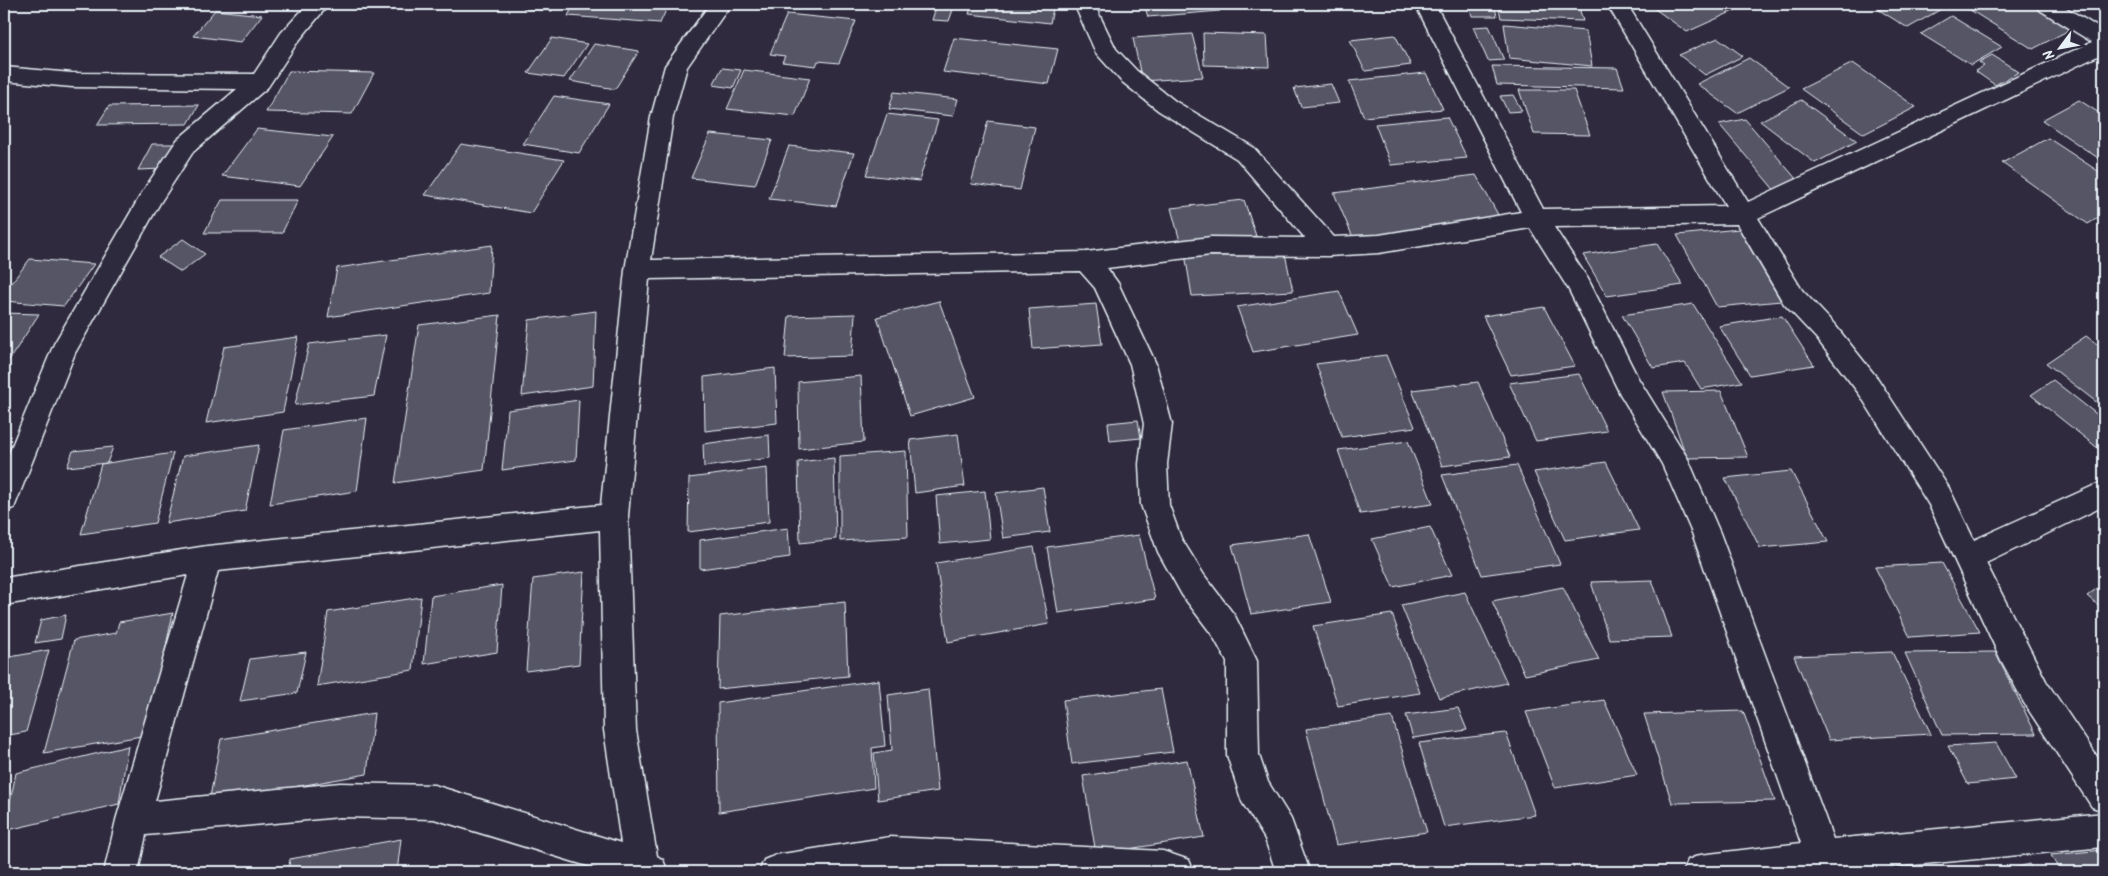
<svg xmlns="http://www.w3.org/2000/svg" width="2108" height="876" font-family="Kalam,sans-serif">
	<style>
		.building { fill: #575565; stroke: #e8f1f8 }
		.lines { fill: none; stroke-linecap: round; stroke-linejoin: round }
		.minor-casing { stroke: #e8f1f8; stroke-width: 3 }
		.minor { fill: #2f2a3d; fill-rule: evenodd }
	</style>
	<rect width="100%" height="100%" fill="#2f2a3d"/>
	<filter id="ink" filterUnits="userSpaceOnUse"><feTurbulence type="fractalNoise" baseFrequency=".02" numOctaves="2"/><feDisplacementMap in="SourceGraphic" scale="10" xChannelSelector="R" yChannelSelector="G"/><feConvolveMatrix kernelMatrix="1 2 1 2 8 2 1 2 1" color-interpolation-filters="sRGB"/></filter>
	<g filter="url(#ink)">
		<path class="building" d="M526 4H555L552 11 523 8Z
			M574 4H669L660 23 568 16Z
			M937 4H955L949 21 932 20Z
			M972 4H1054L1050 23 969 14Z
			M1144 4H1218L1220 11 1148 17Z
			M1469 4H1494L1497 16H1472Z
			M1498 4H1578L1583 21 1501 18Z
			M1648 4H1749L1687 32Z
			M1889 4H1950L1908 28 1879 10Z
			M2030 4 2071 29 2033 49 1962 5Z
			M215 10 262 15 241 42 193 36Z
			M787 14 856 21 839 63 818 61 816 66 782 62 785 56 770 54Z
			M1951 16 2002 47 1971 65 1921 34Z
			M1504 24 1586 31 1592 66 1509 58Z
			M1489 26 1504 60 1488 61 1473 27Z
			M1203 33 1267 35 1269 67 1204 65Z
			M1192 34 1203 77 1142 81 1133 38Z
			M1395 35 1411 65 1365 71 1350 40Z
			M552 38 587 44 564 78 528 73Z
			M954 38 1058 49 1049 84 943 72Z
			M1718 38 1743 56 1705 75 1679 55Z
			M594 44 639 51 615 89 570 81Z
			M1992 55 2019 72 1995 85 1975 71 1984 66 1979 62Z
			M1749 58 1789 87 1737 113 1697 84Z
			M1853 63 1916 107 1864 134 1801 89Z
			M1492 66 1617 68 1624 88 1497 85Z
			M722 68 741 70 733 88 713 85Z
			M744 70 810 78 795 116 727 109Z
			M289 71 374 73 352 114 266 112Z
			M1426 73 1443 109 1364 117 1349 81Z
			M1331 84 1339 103 1301 107 1294 88Z
			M1519 90H1574L1590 135 1534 134Z
			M894 92 958 99 953 116 889 109Z
			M1513 95 1522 111 1508 112 1500 96Z
			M554 96 609 104 579 153 523 144Z
			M1801 100 1857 141 1815 163 1760 121Z
			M2079 100 2104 116V162L2042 120Z
			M199 105 188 124 97 125 109 106Z
			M887 114 938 120 919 181 866 175Z
			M1447 117 1467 158 1391 165 1375 124Z
			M1745 119 1803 187 1776 192 1719 124Z
			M988 121 1035 127 1020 190 971 184Z
			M257 129 333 137 300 186 222 176Z
			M710 134 772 140 755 185 691 178Z
			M2048 138 2104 175V214L2088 224 2002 163Z
			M152 144H177L163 169 138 170Z
			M461 144 564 160 531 213 425 195Z
			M789 146 854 153 836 206 769 199Z
			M1476 175 1501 220 1354 240 1334 193Z
			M222 200H298L282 233H204Z
			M1244 200 1256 236 1181 245 1171 208Z
			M1739 229 1781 301 1717 307 1677 235Z
			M183 239 205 254 181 272 158 257Z
			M1657 244 1683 285 1607 296 1583 255Z
			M492 245 489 293 328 317 337 268Z
			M1284 249 1293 291 1192 296 1185 254Z
			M30 259 94 264 64 306 4 301V292Z
			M1339 291 1358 335 1253 352 1237 307Z
			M939 301 975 397 910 416 877 317Z
			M1096 304 1102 344 1033 349 1029 309Z
			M1693 304 1742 382 1701 389 1685 363 1653 368 1622 315Z
			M1544 307 1575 366 1511 375 1483 316Z
			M596 311 593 386 522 396 529 320Z
			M4 313 39 314 4 368Z
			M855 314 852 356 785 358 789 316Z
			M500 315 484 470 395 483 419 325Z
			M1782 316 1814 365 1750 375 1719 326Z
			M386 335 374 396 295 405 309 344Z
			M2086 336 2104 349V408L2046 363Z
			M298 337 283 412 206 423 224 347Z
			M1386 355 1415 427 1342 437 1316 364Z
			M775 368 777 423 705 431 704 377Z
			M1579 374 1607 431 1536 441 1509 383Z
			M861 376 864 442 799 449 798 382Z
			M2053 380 2104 420V453L2031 395Z
			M1478 382 1510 457 1442 466 1412 390Z
			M1721 391 1748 457 1687 458 1663 392Z
			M579 400 576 460 502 470 508 410Z
			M367 418 357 491 270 504 284 430Z
			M1138 420 1141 438 1110 441 1108 423Z
			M958 434 965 486 915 493 910 440Z
			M769 435 770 458 704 467 703 444Z
			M1408 441 1433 504 1360 514 1338 450Z
			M259 445 245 511 166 523 183 456Z
			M113 447 107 463 67 467 73 451Z
			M906 451 908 537 840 541V456Z
			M173 453 155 523 81 534 101 464Z
			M834 458 836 539 800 543 798 462Z
			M1606 462 1639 530 1565 540 1534 472Z
			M1517 465 1560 564 1482 575 1442 475Z
			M767 468 769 522 688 532 689 478Z
			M1791 471 1828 542 1760 548 1725 478Z
			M1043 487 1050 532 1003 538 996 493Z
			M985 491 990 539 940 544 936 496Z
			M1430 527 1452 575 1393 587 1372 539Z
			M788 528 790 557 700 569V540Z
			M1309 534 1331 602 1251 614 1232 545Z
			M1139 535 1155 599 1058 613 1047 547Z
			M1034 547 1049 624 948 642 936 563Z
			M1942 563 1980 632 1910 637 1875 567Z
			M584 572 579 664 526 671 533 579Z
			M1652 580 1672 637 1609 639 1591 582Z
			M2104 583V610L2087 596Z
			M502 585 497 652 424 664 431 596Z
			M1563 587 1599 660 1525 675 1492 601Z
			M1465 592 1507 683 1439 698 1401 605Z
			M421 597 413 670 317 686 328 612Z
			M845 602 848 676 718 689 720 616Z
			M173 613 147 735 44 753 74 640 116 633 119 622Z
			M1392 614 1420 693 1338 706 1313 626Z
			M66 615 61 639 35 643 41 620Z
			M49 650 26 732 4 736V658Z
			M306 652 297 693 240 701 250 659Z
			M1892 652 1931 734 1829 740 1794 656Z
			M1995 652 2036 734 1942 735 1905 653Z
			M879 680 885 746 872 748 874 788 719 812 718 703Z
			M928 689 938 791 878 800 874 753 892 750 888 695Z
			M1161 689 1173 752 1072 764 1063 700Z
			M1604 700 1637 775 1555 788 1526 712Z
			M1458 708 1467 730 1413 738 1406 715Z
			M1743 711 1775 801 1672 803 1644 714Z
			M374 713 367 774 209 802 221 739Z
			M1392 717 1427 832 1336 845 1306 729Z
			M1506 733 1535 815 1444 827 1419 743Z
			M1996 743 2016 779 1968 784 1948 746Z
			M128 746 119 804 4 831 16 773Z
			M1187 760 1204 837 1096 854 1083 776Z
			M401 839 397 872H288L290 859Z
			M2104 850V872H2060L2051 855Z
			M2029 864 2034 872H2002Z"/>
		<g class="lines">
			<defs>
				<path id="minor" d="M308 4H329L297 43 268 87 193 152 160 203 75 353 14 508 4 511V465L54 344 143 191 177 140 237 89 72 87 4 81V67L72 73 254 74 281 33Z
					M710 4H731L687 67 673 117 651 260 1086 252 1211 237 1305 238 1237 159 1159 111 1121 81 1096 53 1074 4H1094L1116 49 1137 71 1175 101 1253 147 1334 237 1379 235 1521 212 1415 4H1435L1543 209 1726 206 1607 4H1627L1748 202 2092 42 2038 9 2035 4H2060L2104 31V53L1758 218 1802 290 1835 325 1878 379 1949 488 1974 540 2104 481V506L1986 563 2046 681 2104 767V811L2092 807 2024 703 2001 660 1929 505 1860 395 1817 339 1784 304 1737 224 1554 227 1588 279 1638 378 1688 459 1720 533 1833 839 2104 813V847L1840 872H1683L1688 860 1700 855 1801 843 1692 533 1662 464 1620 394 1569 290 1530 228 1379 253 1328 256 1211 255 1107 268 1118 283 1156 364 1172 424 1167 464 1169 505 1181 538 1204 575 1235 616 1257 661 1259 755 1268 782 1291 819 1310 872H1276L1265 839 1242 802 1227 755V662L1213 636 1182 595 1158 552 1141 505 1139 464 1144 424 1130 364 1095 288 1080 271 649 279 628 516 636 730 657 856 663 860 668 872H607L434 819 340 817 146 835 138 872H104L116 820 188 575 4 605V578L207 546 601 505 625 270 651 117 665 66ZM600 530 604 730 621 843 434 785 340 783 155 801 218 571Z
					M890 837 1163 851 1189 860 1194 872H759L764 860 776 855Z"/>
			</defs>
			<use href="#minor" class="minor-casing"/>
			<use href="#minor" class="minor"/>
		</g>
	</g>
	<rect width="2108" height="876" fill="none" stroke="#2f2a3d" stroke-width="20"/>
	<rect x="10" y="10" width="2088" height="856" fill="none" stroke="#e8f1f8" stroke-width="2" filter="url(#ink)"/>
	<g transform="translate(2060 48) rotate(238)" stroke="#2f2a3d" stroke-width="4" paint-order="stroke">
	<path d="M0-4L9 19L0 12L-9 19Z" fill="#e8f1f8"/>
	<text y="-8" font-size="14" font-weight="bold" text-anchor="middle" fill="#e8f1f8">N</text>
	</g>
</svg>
